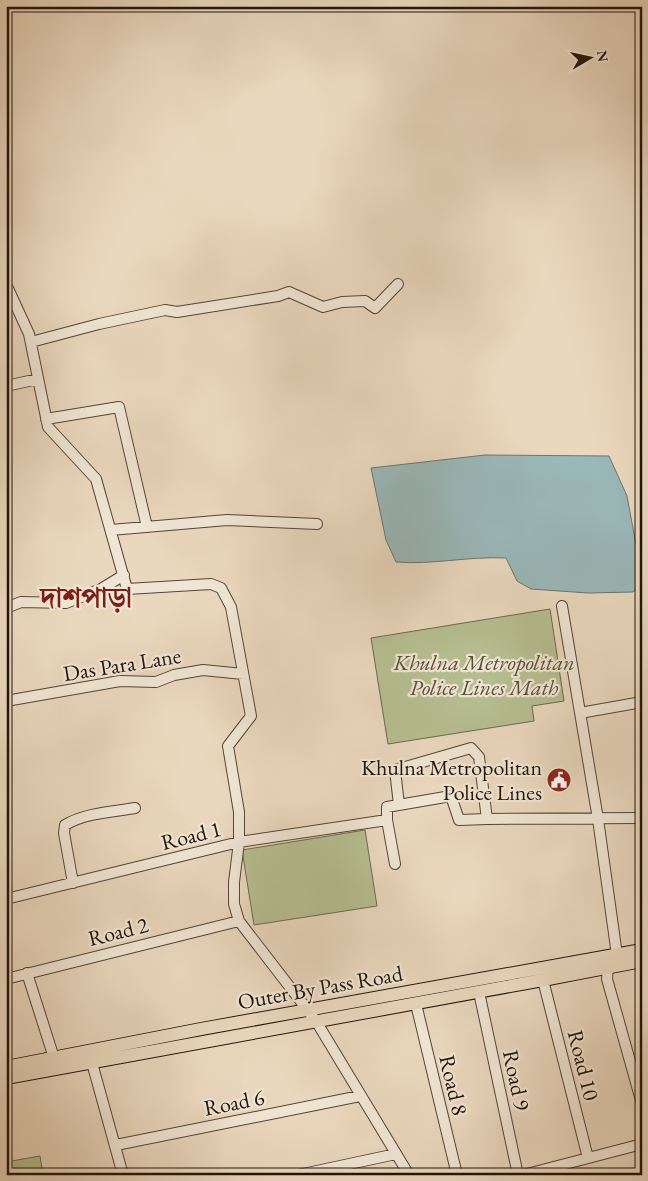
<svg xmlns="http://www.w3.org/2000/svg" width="648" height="1181" font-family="'EB Garamond','Noto Serif Bengali',serif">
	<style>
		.green { fill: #b6bf92; stroke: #6c6a4e }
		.water { fill: #9ab8b9; stroke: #6a7673 }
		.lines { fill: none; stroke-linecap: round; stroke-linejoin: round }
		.minor-casing { stroke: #534537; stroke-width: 12 }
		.major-casing { stroke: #21140a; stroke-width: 14 }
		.minor { stroke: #f1e6d5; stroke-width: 10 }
		.major { stroke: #ead8be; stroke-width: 12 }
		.labels { text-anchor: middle; stroke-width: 4.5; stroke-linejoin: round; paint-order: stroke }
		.park-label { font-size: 22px; font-style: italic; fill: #55503a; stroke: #f1e6d5 }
		.street-label { font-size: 22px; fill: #21140a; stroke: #f1e6d5 }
		.poi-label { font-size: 22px; fill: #21140a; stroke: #f1e6d5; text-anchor: end }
		.district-label { font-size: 28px; font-weight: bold; fill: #7a1f14; stroke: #f1e6d5 }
	</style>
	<rect width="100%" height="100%" fill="#ead8be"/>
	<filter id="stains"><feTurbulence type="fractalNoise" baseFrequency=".004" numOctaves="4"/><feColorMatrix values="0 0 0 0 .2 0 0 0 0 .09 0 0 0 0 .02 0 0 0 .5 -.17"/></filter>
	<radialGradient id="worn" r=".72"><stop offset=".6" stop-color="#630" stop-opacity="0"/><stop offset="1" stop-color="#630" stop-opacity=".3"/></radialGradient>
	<path class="green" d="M550 609 564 701 532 706 534 721 388 744 371 638Z
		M365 830 377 906 254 925 242 850Z
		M40 1156 43 1175H6V1162Z"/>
	<path class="water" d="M485 455 609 456 627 496 638 555 642 568V583L633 592 588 593 531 589 517 581 506 558C469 556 433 565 396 562L386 540 371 468Z"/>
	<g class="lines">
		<defs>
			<path id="minor" d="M6 284 29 334 48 427 96 479 127 589 211 584 221 588 231 607 251 716 228 746 239 812V842L234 882V904L239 921 316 1021 409 1175
				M31 342 99 324 165 310 177 312 278 296 289 292 323 307 342 302 365 301 375 308 398 284
				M6 386 38 379
				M46 419 119 407 147 527
				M111 530 227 520 317 524
				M562 606 598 819 617 955
				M6 608 21 602 66 603 101 589 124 575
				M6 701 120 681 156 682 174 675 203 670 243 674
				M580 713 642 702
				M399 805 395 770 471 748 479 757 487 819 642 818
				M395 864 387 820V807L451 796 459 820 487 819
				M73 883 64 833 65 825C85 813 112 812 135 808
				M6 899 239 842 387 820
				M608 967 607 979 642 1104
				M27 973 54 1058
				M6 979 239 921
				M543 980 588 1158
				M479 992 518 1175
				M416 1004 457 1175
				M92 1063 123 1175
				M116 1145 360 1096
				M298 1175 396 1154
				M523 1175 642 1144"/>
			<path id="major" d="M6 1067 201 1029 642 950
				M6 1078 543 980 642 961"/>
		</defs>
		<use href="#minor" class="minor-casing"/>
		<use href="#major" class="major-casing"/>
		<use href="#minor" class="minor"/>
		<use href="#major" class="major"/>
	</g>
	<defs>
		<symbol id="civic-disc" viewBox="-11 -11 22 22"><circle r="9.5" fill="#8f2418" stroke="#f1e6d5"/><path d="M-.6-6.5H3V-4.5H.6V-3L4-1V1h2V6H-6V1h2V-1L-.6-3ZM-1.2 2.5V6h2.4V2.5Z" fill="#fff"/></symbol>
	</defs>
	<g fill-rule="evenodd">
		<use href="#civic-disc" x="545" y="766" width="28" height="28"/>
	</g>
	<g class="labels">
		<g class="park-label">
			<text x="484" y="670">Khulna Metropolitan<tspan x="484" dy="25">Police Lines Math</tspan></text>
		</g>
		<g class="street-label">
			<text transform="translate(122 664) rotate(-9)" y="8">Das Para Lane</text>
			<text transform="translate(191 835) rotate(-14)" y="8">Road 1</text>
			<text transform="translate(118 931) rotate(-14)" y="8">Road 2</text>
			<text transform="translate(320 987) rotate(-10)" y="8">Outer By Pass Road</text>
			<text transform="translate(584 1065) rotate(76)" y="8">Road 10</text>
			<text transform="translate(517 1080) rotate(78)" y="8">Road 9</text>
			<text transform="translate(454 1085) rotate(77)" y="8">Road 8</text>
			<text transform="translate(234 1102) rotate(-11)" y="8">Road 6</text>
		</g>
		<g class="poi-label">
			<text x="542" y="775">Khulna Metropolitan<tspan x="542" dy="25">Police Lines</tspan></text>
		</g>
		<g class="district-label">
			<text x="86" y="607">দাশপাড়া</text>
		</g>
	</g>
	<rect width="648" height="1181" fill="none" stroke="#ead8be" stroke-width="25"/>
	<rect x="8" y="8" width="633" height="1166" fill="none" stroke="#21140a" stroke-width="2.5"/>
	<rect x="12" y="12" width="623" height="1156" fill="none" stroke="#21140a"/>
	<g transform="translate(590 58) rotate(81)" stroke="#f1e6d5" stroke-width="4" paint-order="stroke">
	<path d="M0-4L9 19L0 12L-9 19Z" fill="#21140a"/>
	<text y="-8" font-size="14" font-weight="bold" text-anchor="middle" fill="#21140a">N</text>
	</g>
	<rect width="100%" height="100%" filter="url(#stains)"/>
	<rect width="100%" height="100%" fill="url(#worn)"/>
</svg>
